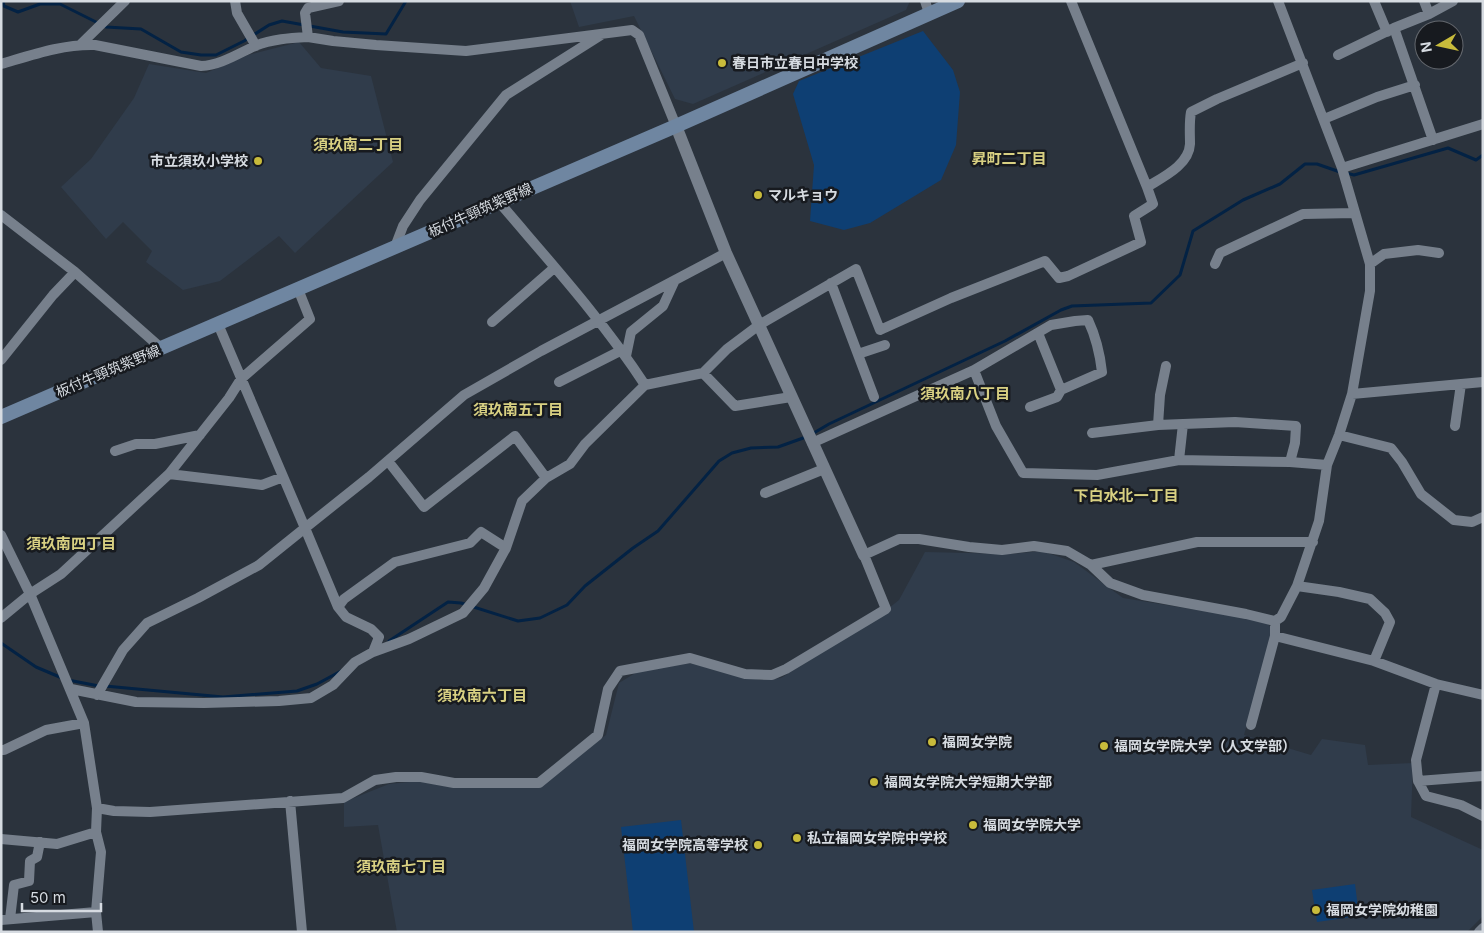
<svg xmlns="http://www.w3.org/2000/svg" width="1484" height="933" font-family="Inter,'Noto Sans JP',sans-serif">
	<style>
		.built { fill: #303c4b }
		.green { fill: #0e3f73 }
		.lines { fill: none; stroke-linecap: round; stroke-linejoin: round }
		.stream { stroke: #032244; stroke-width: 3 }
		.minor { stroke: #77808c; stroke-width: 10 }
		.tertiary { stroke: #77808c; stroke-width: 12 }
		.secondary { stroke: #6f86a1; stroke-width: 14 }
		.poi-dot { fill: #c8bb3b; stroke: #171a1f; stroke-width: 2 }
		.labels { text-anchor: middle; stroke-width: 5; stroke-linejoin: round; paint-order: stroke }
		.poi-label { font-size: 14px; font-weight: bold; fill: #d6dbe1; stroke: #171a1f; text-anchor: start }
		.street-label { font-size: 14px; fill: #d6dbe1; stroke: #171a1f }
		.neighbourhood-label { font-size: 15px; font-weight: bold; fill: #d8d082; stroke: #171a1f }
	</style>
	<rect width="100%" height="100%" fill="#2b333d"/>
	<path class="built" d="M570 1H910L906 10 693 104 675 99 634 16 579 27Z
		M299 42 321 68 371 76 393 162 295 253 279 236 220 281 183 290 146 262 152 251 123 222 106 239 61 187 91 159 134 98 149 64 206 73 248 55Z
		M1042 551 1074 562 1123 598 1266 621 1273 631 1244 735 1311 755 1322 739 1365 745 1368 765 1413 763 1411 817 1483 850V916L1467 932H397L378 825 344 827V802L389 784 418 781 449 787 541 786 606 735 619 683 637 672 689 663 760 680 781 678 871 622 899 600 925 552 1011 554Z"/>
	<path class="green" d="M923 31 953 70 960 92 956 145 941 180 870 223 844 230 810 221 814 165 793 94 799 81Z
		M681 820 694 932H633L621 827Z
		M1355 884 1359 916 1317 922 1312 890Z"/>
	<g class="lines">
		<path class="stream" d="M3 1 4 6 18 12 40 4H60L106 27 141 29 181 52 201 55H216L244 41 269 25 282 21 343 32 386 34 406 1
			M1346 173 1354 175 1448 148 1476 160 1483 155
			M812 434 829 424 1005 341 1061 310 1072 306 1151 303 1180 275 1193 231 1243 200 1280 184 1305 164H1317L1340 172
			M389 641 448 602 461 603 518 621 540 618 567 605 585 586 633 548 658 531 719 461 732 453 751 448 778 447 806 437
			M1 643 36 667 62 678
			M68 680 99 686
			M105 686 223 697 297 691 317 684 341 671"/>
		<path class="minor" d="M235 1 237 13 256 46
			M925 1 929 13
			M1374 1 1387 32
			M1424 1 1429 14
			M1394 28 1429 14 1453 1
			M308 37 333 41 376 45 466 51 632 30 639 35 676 126
			M80 45 125 1
			M1338 55 1394 28 1433 140
			M1 64C32 55 63 44 95 45L201 66C221 65 237 54 255 46 272 39 290 38 308 37L305 13 308 8 339 1
			M1324 119 1377 97 1415 85
			M1342 168 1483 124
			M1147 187C1163 177 1189 165 1190 144 1190 133 1189 123 1191 112L1217 99 1303 63
			M499 202C549 261 602 319 645 385
			M1 215 75 272 53 295 1 360
			M395 247 403 226 420 200 506 95 601 35
			M1215 264 1220 253 1303 214 1355 213
			M1370 264 1384 254 1418 250 1439 253
			M75 272 161 348
			M831 283 874 397
			M492 322 554 268
			M1038 333 1061 390
			M858 354 885 345
			M626 356 631 332 663 306 675 280
			M974 370 1051 325 1075 321 1088 320C1096 337 1100 354 1102 372L1061 390 1057 397 1030 407
			M703 373 735 406 791 397
			M559 382 622 350
			M1352 394 1483 382
			M1158 425 1160 395 1166 366
			M1455 426 1461 384
			M1092 433 1158 425 1183 424
			M1339 435 1391 448 1402 462 1421 494 1454 520 1472 522 1483 517
			M812 443 974 370 996 426 1023 473 1097 475 1179 460
			M115 451 136 444H155L200 435
			M388 461 424 507 515 436 546 478
			M1290 462 1295 443 1296 426 1235 422 1183 424 1179 460 1290 462 1327 465
			M169 474 262 485 283 477
			M765 493 824 469
			M1 535 30 594 84 723 97 808 96 832 101 852 96 912 98 932
			M1091 565 1197 542H1313
			M1297 586 1339 592 1370 599 1385 613 1390 622 1374 661
			M338 607 344 599 395 562 470 543 481 532 506 548
			M1 618 30 594 61 574 169 474 229 398 241 379 310 319 298 289
			M1275 636 1374 661 1436 684 1483 695
			M373 652 379 637 371 629 346 617 338 607 305 528 369 477 464 395 541 351 726 253
			M1436 684 1416 760 1418 781 1426 796 1461 805 1483 816
			M71 689 136 702 204 703 279 701 311 698 333 685 355 662 373 652 409 639 463 613 484 588 506 548 522 501 546 478 570 464 585 444 645 385 703 373 727 349 759 325 856 269 880 330 951 298 1045 261 1059 278 1068 276 1141 242 1134 216 1153 204 1147 187 1071 1
			M97 695 123 650 147 623 198 598 259 565 305 528 218 324
			M1251 725 1275 636V621L1281 617 1297 586 1319 521 1327 465 1339 435 1352 394 1370 291V264L1342 168 1278 1
			M1 750H4L46 730 84 723
			M1418 781 1483 776
			M290 801 302 932
			M97 808 114 811 150 812 343 798 375 780 396 777H421L454 783H539L598 735 608 689 620 671 690 658 745 674 772 675 786 669 886 609 864 555 899 539H919L969 547 1002 550 1034 546 1067 551 1091 565 1110 583 1143 595 1246 614 1275 621
			M1 839 57 844 96 832
			M10 919 14 885 29 881 30 861 37 857 40 842
			M1 920 96 912
			M1479 932 1483 928"/>
		<path class="tertiary" d="M676 126 726 253 864 555"/>
		<path class="secondary" d="M1 417 676 126 958 1"/>
	</g>
	<g class="poi-dot">
		<circle cx="722" cy="63" r="5"/>
		<circle cx="258" cy="161" r="5"/>
		<circle cx="758" cy="195" r="5"/>
		<circle cx="932" cy="742" r="5"/>
		<circle cx="1104" cy="746" r="5"/>
		<circle cx="874" cy="782" r="5"/>
		<circle cx="973" cy="825" r="5"/>
		<circle cx="797" cy="838" r="5"/>
		<circle cx="758" cy="845" r="5"/>
		<circle cx="1316" cy="910" r="5"/>
	</g>
	<g class="labels">
		<g class="poi-label">
			<text x="732" y="68">春日市立春日中学校</text>
			<text x="248" y="166" text-anchor="end">市立須玖小学校</text>
			<text x="768" y="200">マルキョウ</text>
			<text x="942" y="747">福岡女学院</text>
			<text x="1114" y="751">福岡女学院大学（人文学部）</text>
			<text x="884" y="787">福岡女学院大学短期大学部</text>
			<text x="983" y="830">福岡女学院大学</text>
			<text x="807" y="843">私立福岡女学院中学校</text>
			<text x="748" y="850" text-anchor="end">福岡女学院高等学校</text>
			<text x="1326" y="915">福岡女学院幼稚園</text>
		</g>
		<g class="street-label">
			<text transform="translate(480 210) rotate(-24)" y="5">板付牛頸筑紫野線</text>
			<text transform="translate(108 371) rotate(-23)" y="5">板付牛頸筑紫野線</text>
		</g>
		<g class="neighbourhood-label">
			<text x="358" y="150">須玖南二丁目</text>
			<text x="1009" y="164">昇町二丁目</text>
			<text x="965" y="399">須玖南八丁目</text>
			<text x="518" y="415">須玖南五丁目</text>
			<text x="1126" y="501">下白水北一丁目</text>
			<text x="71" y="549">須玖南四丁目</text>
			<text x="482" y="701">須玖南六丁目</text>
			<text x="401" y="872">須玖南七丁目</text>
		</g>
	</g>
	<rect width="1484" height="933" fill="none" stroke="#d6dbe1" stroke-width="5"/>
	<g transform="translate(1439 45) rotate(261)"><circle r="24" fill="#171a1f" stroke="#63676d"/>
	<path d="M0-4L9 19L0 12L-9 19Z" fill="#c8bb3b"/>
	<text y="-8" font-size="14" font-weight="bold" text-anchor="middle" fill="#d6dbe1">N</text>
	</g>
	<path d="M22 903v8h79v-8" fill="none" stroke="#d6dbe1" stroke-width="2.5"/>
	<text x="30" y="903" font-size="15" fill="#d6dbe1" stroke="#171a1f" stroke-width="4" paint-order="stroke">50 m</text>
</svg>
